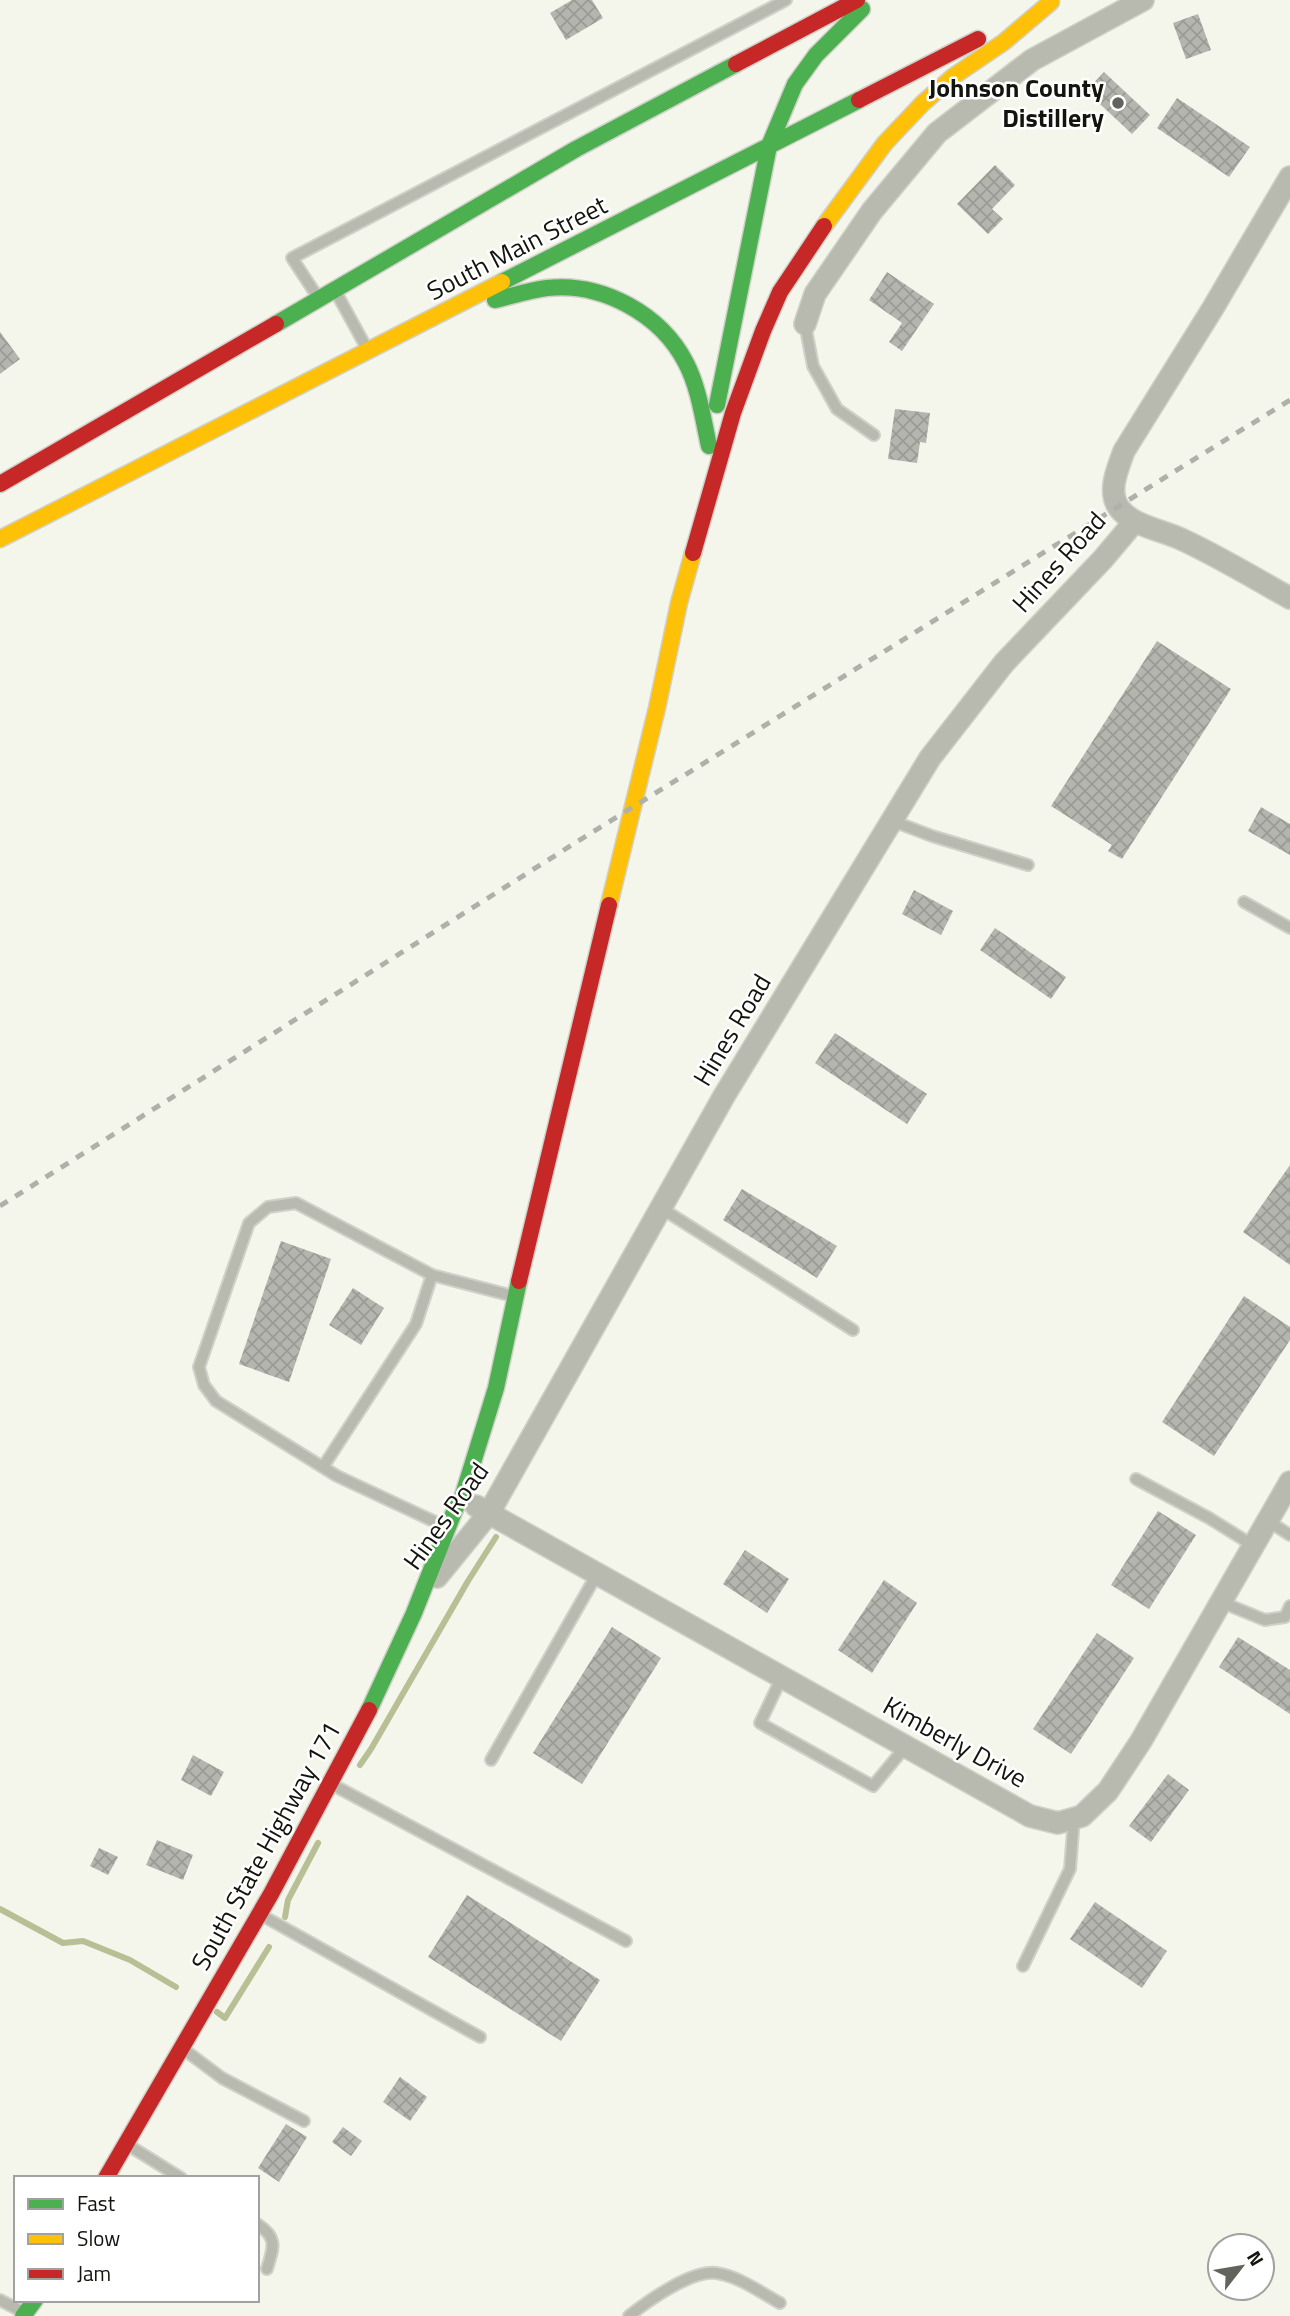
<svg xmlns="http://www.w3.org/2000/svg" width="1290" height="2316" font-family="'Titillium Web',sans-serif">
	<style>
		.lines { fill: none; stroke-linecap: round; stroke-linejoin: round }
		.stream { stroke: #b8bf95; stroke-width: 6 }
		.building { fill: url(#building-cross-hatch) }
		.lane-casing { stroke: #cfd1c9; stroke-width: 14 }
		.street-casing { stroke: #cfd1c9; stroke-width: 24 }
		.fast-casing { stroke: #cfd1c9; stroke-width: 19 }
		.slow-casing { stroke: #cfd1c9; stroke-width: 19 }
		.jam-casing { stroke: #cfd1c9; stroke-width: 19 }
		.lane { stroke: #b8bab0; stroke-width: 10 }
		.street { stroke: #b8bab0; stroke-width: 21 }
		.fast { stroke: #4caf50; stroke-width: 16 }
		.slow { stroke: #ffc107; stroke-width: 16 }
		.jam { stroke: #c62828; stroke-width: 16 }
		.rail { stroke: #afb1a9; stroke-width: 5; stroke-dasharray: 9 9; stroke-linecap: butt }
		.poi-dot { fill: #62635c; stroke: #fff; stroke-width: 2.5 }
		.labels { text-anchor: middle; stroke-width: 5; stroke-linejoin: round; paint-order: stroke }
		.poi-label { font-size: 26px; font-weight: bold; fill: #13140e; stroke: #fff; text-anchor: end }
		.street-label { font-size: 26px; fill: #13140e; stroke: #fff }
	</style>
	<defs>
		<pattern id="building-cross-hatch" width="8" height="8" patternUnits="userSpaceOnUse" patternTransform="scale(1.75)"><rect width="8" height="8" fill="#b4b5ae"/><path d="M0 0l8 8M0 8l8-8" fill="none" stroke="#9a9b94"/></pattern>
	</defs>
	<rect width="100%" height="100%" fill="#f4f6ec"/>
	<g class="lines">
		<path class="stream" d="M360 1765 371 1749 468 1581 496 1537
			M0 1909 63 1943 83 1941 130 1960 176 1987
			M285 1917 288 1900 318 1843
			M217 2012 225 2018 269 1947"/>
	</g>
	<path class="building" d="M572 0H592L603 18 566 40 550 13Z
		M1198 14 1211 50 1186 59 1173 23Z
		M1104 72 1150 115 1132 134 1086 91Z
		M1177 98 1250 147 1229 177 1157 128Z
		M995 165 1015 185 992 209 1003 219 988 234 957 204Z
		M887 272 934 304 902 351 889 342 902 323 869 300Z
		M0 332 20 359 0 374Z
		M895 409 930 413 926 443 920 442 917 463 888 459Z
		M1157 641 1231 689 1122 859 1108 851 1112 845 1051 806Z
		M1261 807 1290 824V855L1248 831Z
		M914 890 953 911 941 935 902 914Z
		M995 928 1066 977 1051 999 980 950Z
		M835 1033 927 1094 907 1124 815 1063Z
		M1290 1165V1265L1243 1232Z
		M742 1189 837 1246 817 1278 723 1220Z
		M281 1241 331 1259 289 1382 239 1364Z
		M353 1288 384 1308 361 1345 329 1325Z
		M1244 1296 1290 1327V1340L1214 1456 1162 1422Z
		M1158 1511 1196 1535 1149 1609 1111 1585Z
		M745 1550 789 1579 767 1613 723 1584Z
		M884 1580 917 1603 872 1673 838 1650Z
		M612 1627 661 1658 582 1784 533 1753Z
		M1097 1633 1134 1658 1071 1754 1033 1729Z
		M1238 1637 1290 1670V1714L1219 1667Z
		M193 1755 224 1772 211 1796 181 1780Z
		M1168 1774 1189 1790 1151 1842 1129 1826Z
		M157 1840 193 1855 183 1880 146 1865Z
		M99 1848 118 1857 108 1875 90 1866Z
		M467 1895 600 1980 561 2041 428 1957Z
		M1095 1902 1167 1951 1142 1988 1070 1939Z
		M400 2077 427 2097 410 2121 383 2102Z
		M286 2124 307 2137 279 2182 258 2168Z
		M343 2127 362 2141 351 2156 332 2142Z"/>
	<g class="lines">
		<defs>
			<path id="lane" d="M337 294 366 347
				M317 296 292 258 786 0
				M805 324 813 366 837 409 874 435
				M890 820 932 836 1028 865
				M1244 902 1290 928
				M661 1208 853 1330
				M432 1275 296 1203 268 1207 249 1223 199 1367 204 1385 216 1401 337 1476 444 1526
				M323 1467 416 1324 432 1275 513 1296
				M1136 1479 1209 1518 1254 1546
				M1268 1521 1290 1535
				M1221 1602 1265 1620 1285 1617 1290 1606
				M782 1677 760 1723 873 1786 906 1746
				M491 1760 597 1574
				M333 1785 626 1941
				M263 1916 480 2037
				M1023 1966 1070 1869 1074 1818
				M186 2051 222 2078 304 2121
				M128 2145 181 2178
				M257 2224C279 2238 273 2248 267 2269
				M0 2300 23 2312
				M629 2316C648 2301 691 2270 716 2273 738 2276 760 2292 780 2303"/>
			<path id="street" d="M1290 177 1213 308 1124 451C1118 468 1107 491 1119 508 1132 526 1162 530 1181 539 1218 556 1254 578 1290 598
				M805 324 815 294 872 211 937 133 1032 60 1143 0
				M476 1506 1030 1816 1058 1823 1082 1816 1108 1791 1141 1741 1290 1482
				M437 1577 489 1513 724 1096 930 758 1004 663 1103 559 1135 521"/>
			<path id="fast" d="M502 282 859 100
				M495 300C512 296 530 290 547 288 602 282 661 314 686 363 699 388 703 419 709 446
				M276 324 576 149 736 64
				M717 405 769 146 795 84 816 55 862 9
				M369 1710 414 1613 458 1502 462 1498 496 1388 519 1281
				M23 2316 35 2300"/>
			<path id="slow" d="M824 226 885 143 923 103 954 76 1004 42 1051 2
				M0 539 502 282
				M609 905 657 708 679 603 693 553"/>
			<path id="jam" d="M736 64 857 0
				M859 100 978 39
				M0 484 276 324
				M693 553 733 413 763 331 780 292 824 226
				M519 1281 609 905
				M106 2178 271 1894 369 1710"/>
		</defs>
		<use href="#lane" class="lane-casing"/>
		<use href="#street" class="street-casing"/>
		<use href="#fast" class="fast-casing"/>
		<use href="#slow" class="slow-casing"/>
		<use href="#jam" class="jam-casing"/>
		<use href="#lane" class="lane"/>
		<use href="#street" class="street"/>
		<use href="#fast" class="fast"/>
		<use href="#slow" class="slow"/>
		<use href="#jam" class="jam"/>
		<path class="rail" d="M0 1206 583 838 1290 400"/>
	</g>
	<circle class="poi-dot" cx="1118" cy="103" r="7"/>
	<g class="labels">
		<g class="poi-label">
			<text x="1104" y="97">Johnson County<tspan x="1104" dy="30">Distillery</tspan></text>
		</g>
		<g class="street-label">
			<text transform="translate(517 248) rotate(-27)" y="9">South Main Street</text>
			<text transform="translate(1059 562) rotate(-48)" y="9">Hines Road</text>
			<text transform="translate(732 1030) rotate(-59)" y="9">Hines Road</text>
			<text transform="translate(446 1516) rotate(-54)" y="9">Hines Road</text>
			<text transform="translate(955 1742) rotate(29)" y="9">Kimberly Drive</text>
			<text transform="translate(266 1846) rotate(-61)" y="9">South State Highway 171</text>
		</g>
	</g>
	<rect x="14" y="2176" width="245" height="126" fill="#ffffff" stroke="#a1a19f" stroke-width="2"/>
	<rect x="28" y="2199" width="35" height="10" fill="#4caf50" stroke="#a1a19f" stroke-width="2"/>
	<text x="77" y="2211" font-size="21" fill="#13140e">Fast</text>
	<rect x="28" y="2234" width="35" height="10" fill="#ffc107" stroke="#a1a19f" stroke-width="2"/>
	<text x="77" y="2246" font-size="21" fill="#13140e">Slow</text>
	<rect x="28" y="2269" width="35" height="10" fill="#c62828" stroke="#a1a19f" stroke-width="2"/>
	<text x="77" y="2281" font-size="21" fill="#13140e">Jam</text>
	<g transform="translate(1241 2267) rotate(59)"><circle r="33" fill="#ffffff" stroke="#a1a19f" stroke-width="2"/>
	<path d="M0-5L12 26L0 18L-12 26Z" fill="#62635c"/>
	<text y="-10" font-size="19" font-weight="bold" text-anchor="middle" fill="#13140e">N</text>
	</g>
</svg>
